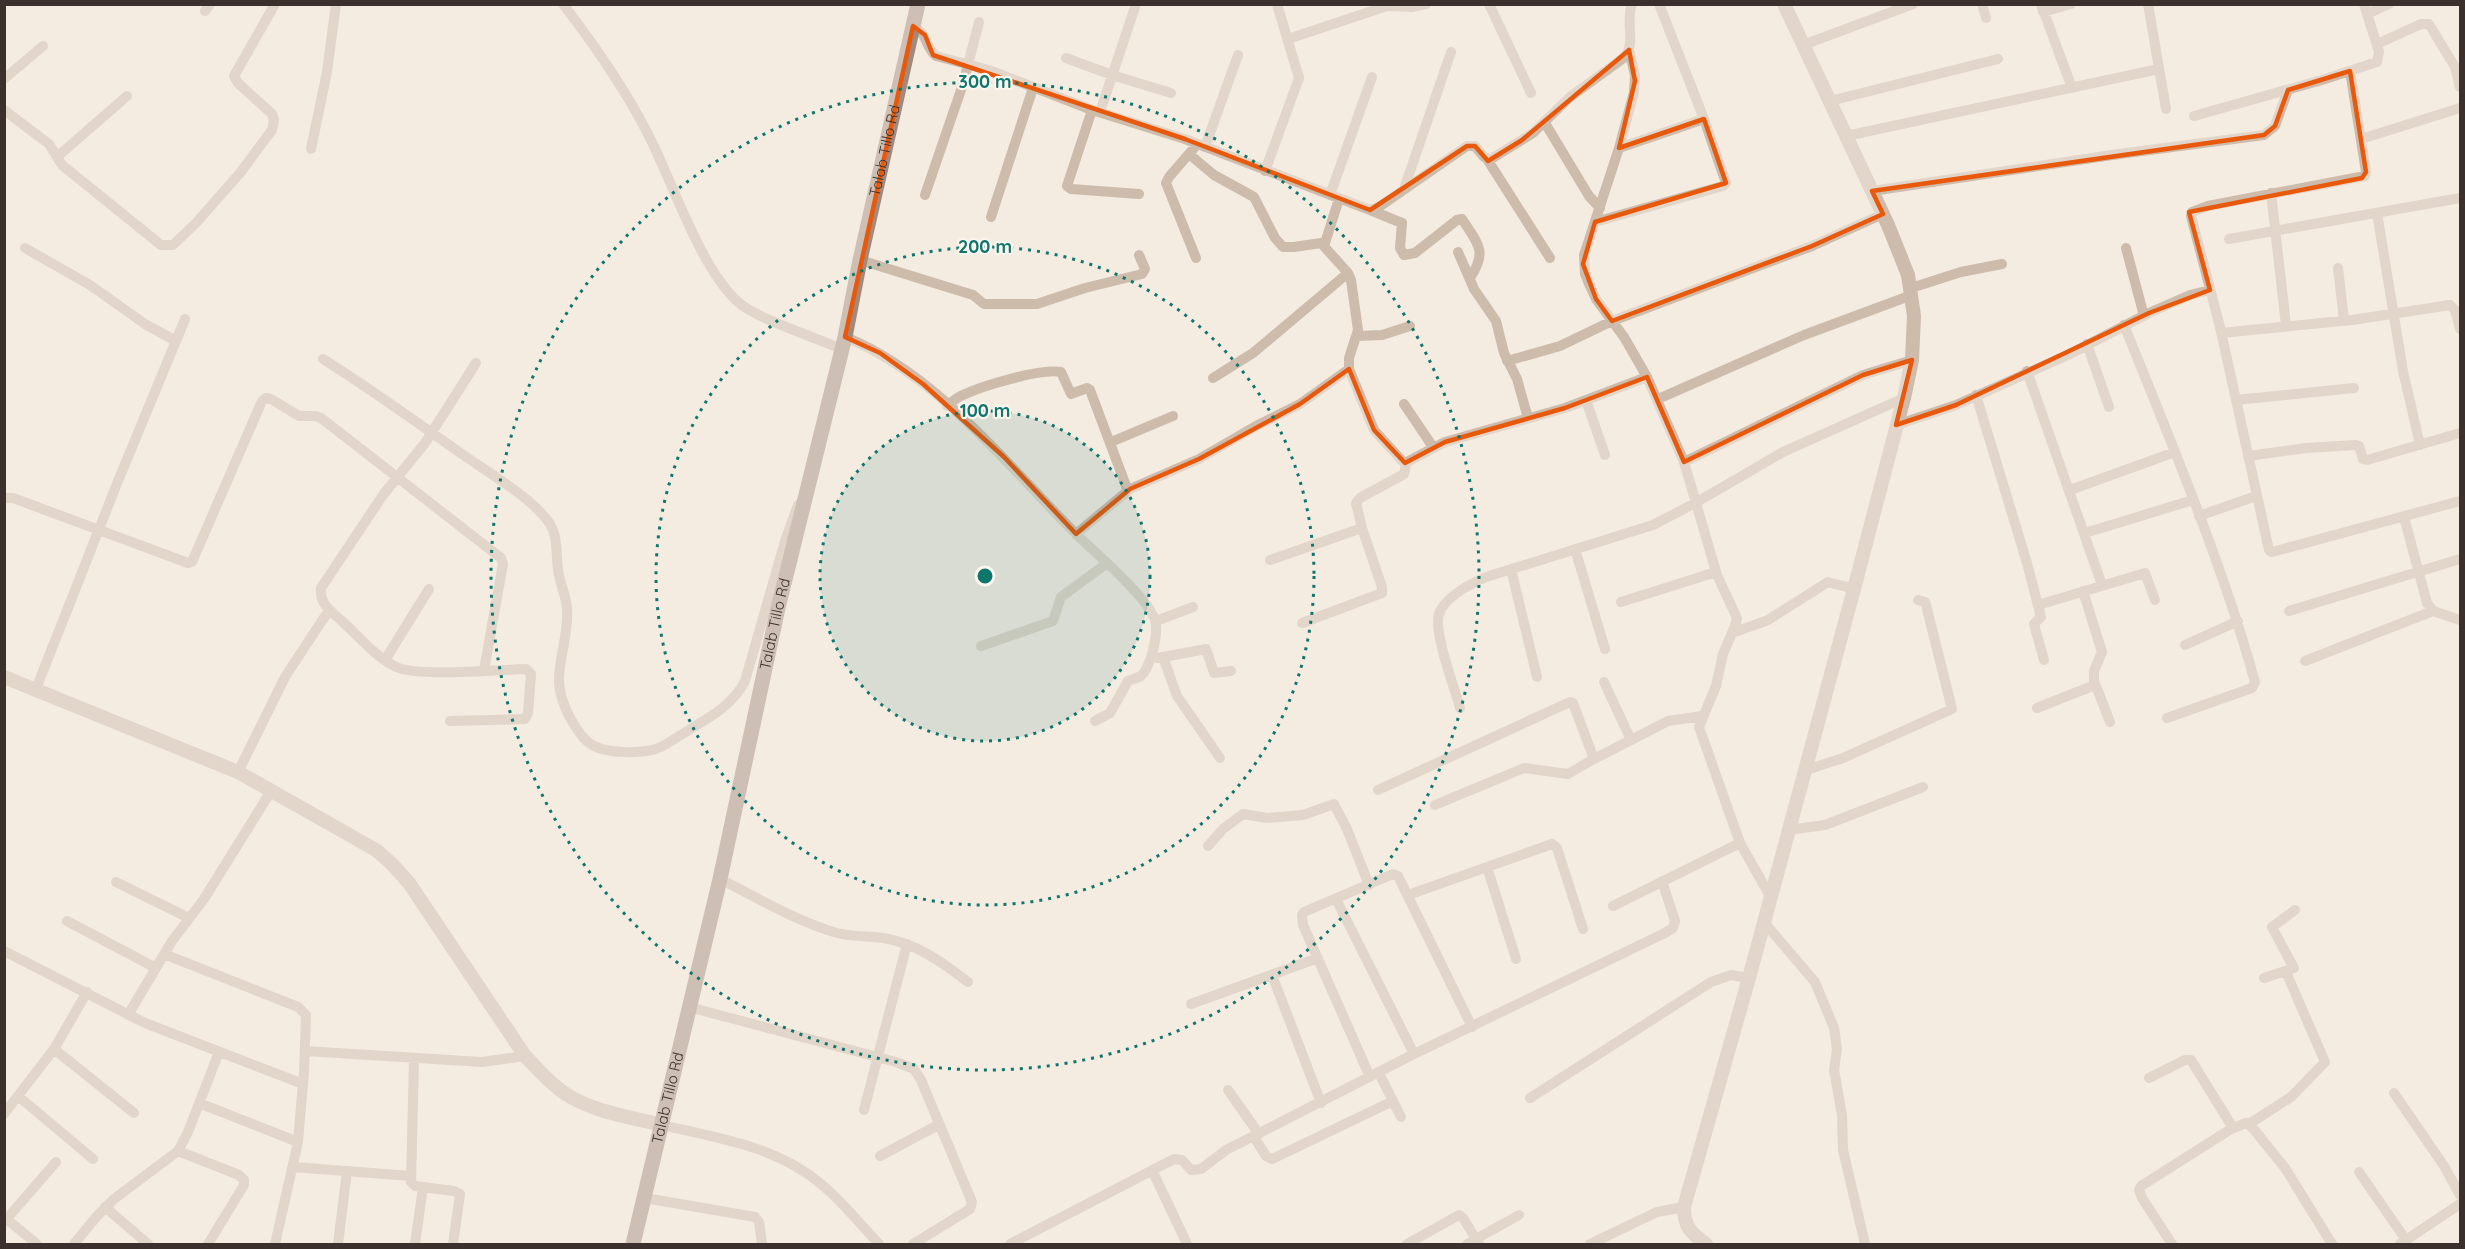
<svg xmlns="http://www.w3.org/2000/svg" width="2465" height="1249" font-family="Quicksand,sans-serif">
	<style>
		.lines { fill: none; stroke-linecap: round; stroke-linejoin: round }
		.minor { stroke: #cdbbac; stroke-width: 10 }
		.tertiary { stroke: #cdbbac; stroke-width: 14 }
		.secondary { stroke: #a18a7d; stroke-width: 15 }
		.marked { fill: none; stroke: #e8590c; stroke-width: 4.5; stroke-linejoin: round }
		.ring { fill: none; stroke: #0f766e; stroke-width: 3; stroke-dasharray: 3 6 }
		.labels { text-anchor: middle; stroke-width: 4.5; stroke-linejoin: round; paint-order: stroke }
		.street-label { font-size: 15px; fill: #3b302b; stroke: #fbf5ee }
		.centre { fill: #0f766e; stroke: #fbf5ee; stroke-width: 3 }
		.ring-label { font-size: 18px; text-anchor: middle; font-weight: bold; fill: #0f766e; stroke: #fbf5ee; stroke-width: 4.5; stroke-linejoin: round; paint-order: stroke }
	</style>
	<rect width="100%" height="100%" fill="#f4ebe1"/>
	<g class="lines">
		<path class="minor" d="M563 4C596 47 626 90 650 138 673 184 701 269 738 302 757 319 815 337 841 349
			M1489 4 1531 93
			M1982 4 1986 18
			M2041 4 2072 88
			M2148 4 2166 109
			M205 11 210 4
			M2043 12 2071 4
			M2367 14 2389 4
			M913 26C929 35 924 46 936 56L989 70 1092 110 1185 139 1370 210 1379 207 1467 146H1475L1484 157 1491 159 1533 133 1570 97 1625 57C1636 42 1625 21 1632 4
			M1288 39 1387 6 1412 7 1426 4
			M2377 44 2421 24H2429L2455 67 2460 87
			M1803 45 1913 4
			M1629 50 1635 75 1634 92 1619 148 1584 255 1585 274 1589 284 1596 299 1624 337 1647 377 1684 462 1717 575 1737 618 1735 626 1723 654 1716 686 1699 727 1740 843 1770 896
			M1066 58 1112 75 1171 93
			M2350 71 2366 172 2365 176 2208 206 2192 212 2191 216 2220 327 2269 550 2272 552 2460 501
			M4 79 43 46
			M1830 101 1998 59
			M4 110 49 144 62 165 161 245H173L196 223 240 173 272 130 274 120 272 114 238 83 234 76 275 4
			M1092 110 1067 186 1071 189 1139 194
			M1100 112 1136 4
			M2194 116 2322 80 2377 62 2379 52 2364 4
			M1545 123 1589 196 1600 208
			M1846 136 2159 69
			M2361 139 2460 108
			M1205 147 1238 55
			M1194 148 1169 177 1166 183 1196 258
			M1619 148 1704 119
			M311 149 327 72 336 4
			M1189 154 1214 175 1254 197 1275 238 1283 247H1294L1321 243 1348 273 1351 280 1358 330 1349 358V369L1374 430 1406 465 1404 474 1360 498 1356 503 1362 528 1382 587V593L1302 623
			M57 157 127 96
			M1487 159 1550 258
			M1265 171 1299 78 1277 4
			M1404 189 1451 52
			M1872 191 2119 154 2264 135 2275 126 2288 90
			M2271 193 2286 325
			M925 195 963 84 979 22
			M1330 195 1372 77
			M1370 210 1402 223 1400 248 1404 255 1415 253 1457 220 1462 219C1478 244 1488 251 1470 278
			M2377 213 2403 371 2420 445
			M991 217 1033 88
			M1595 222 1723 186 1726 183 1704 119 1659 4
			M2229 239 2460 198
			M1324 246 1339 199
			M25 248 90 285 145 324 176 341
			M2126 248 2144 316
			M1458 252 1474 289 1496 321 1504 353 1517 379 1528 418
			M860 260 973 295 984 304H1037L1085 288 1142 274 1145 269 1139 255
			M2338 268 2344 320
			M1911 288 1961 272 2002 264
			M2124 325C2171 442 2221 560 2255 682L2252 688 2167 718
			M2221 333 2352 320 2450 305 2455 310 2460 329
			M1357 336 1382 335 1410 326
			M845 337C936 373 1008 466 1075 533 1095 553 1147 596 1155 620 1159 632 1151 667 1141 676 1138 678 1132 679 1128 681L1110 713 1095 721
			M2087 344 2109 407
			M323 359C371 389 416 422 462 454 487 472 533 498 550 524 558 537 556 554 558 569 559 582 566 595 567 608 569 634 559 656 559 680 559 694 566 711 573 723 579 732 584 741 594 746 609 754 646 754 661 747 672 741 682 734 692 728 714 715 733 704 745 681L785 541 798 505
			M1507 361 1560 346 1612 321 1812 246 1883 214
			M2027 371 2102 585
			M1213 378 1253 353 1348 273
			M1976 395 2027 563 2041 617 2034 624 2044 660
			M1658 399 1804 335 1912 295
			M1586 400 1605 455
			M2236 400 2354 388
			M1404 404 1433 447
			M947 406C952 402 957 397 963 395 982 386 1041 368 1061 372L1071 394 1087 388 1090 390 1128 491
			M1896 425 1956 405 2068 355 2149 313 2190 295 2210 290
			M1111 442 1173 416
			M2248 456 2306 448 2356 445 2359 446 2363 459 2367 460 2460 433
			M1684 462 1863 375 1912 360
			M1405 463 1445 442 1565 408 1647 377
			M2070 490 2175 452
			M4 498H13L188 563 192 562 262 401 266 398 271 399 299 416H316L321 418 501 558 503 564 484 670
			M2199 516 2256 496
			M2404 517 2427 603 2433 611 2460 620
			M2085 533 2193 500
			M1076 534 1130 489 1199 459 1256 426 1300 404 1349 369
			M1575 549 1605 649
			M1270 560 1362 528
			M1511 569 1537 677
			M2083 591 2102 652 2094 671V681L2110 722
			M1621 602 1716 572
			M2038 605 2145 573 2155 600
			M2289 611 2460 559
			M1156 621 1193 607
			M1732 633 1768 620 1828 582 1854 589
			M2185 645 2238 621
			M981 646 1053 621 1061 597 1106 564
			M1163 657 1177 696 1220 758
			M1158 658 1206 649 1214 673 1231 671
			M385 660 429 589
			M2305 661 2433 611
			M1604 682 1631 740
			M36 689 116 486 185 319
			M1460 708C1455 689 1433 631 1439 614 1445 597 1470 584 1486 577L1653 525 1697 502 1783 452 1904 398
			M2037 708 2095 685
			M450 721 525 719 528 713 531 674 526 669C497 670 419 677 396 667 376 657 359 637 343 622 332 612 319 604 321 588L383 495 425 443 476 363
			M1803 771 1843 758 1952 709 1926 605 1925 602 1918 600
			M238 772 285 677 329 610
			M1378 790 1570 702 1573 703 1594 759 1668 721 1702 716
			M1435 805 1524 768 1568 774 1594 759
			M1788 830 1825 825 1923 787
			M1208 846 1223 829 1243 814 1267 818 1303 815 1334 804 1347 829 1369 885
			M1487 867 1516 959
			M720 879C758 898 796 921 837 933 852 937 868 936 883 938 916 943 942 962 968 982
			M116 882 189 918
			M1408 895 1552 844 1557 848 1583 929
			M1336 899 1414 1054
			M1613 906 1740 843
			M67 921 156 968
			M1763 921 1815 982 1834 1028 1837 1049 1834 1070 1842 1115 1843 1150 1865 1244
			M4 951 145 1023 303 1084
			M164 954 298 1007 306 1015 304 1072 298 1142 275 1244
			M1272 975 1321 1103
			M2264 978 2294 968 2272 927 2295 910
			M1191 1004 1318 958
			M689 1007 896 1062 914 1069 921 1080 972 1202 970 1209 913 1244
			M128 1015 172 941 204 899 271 791
			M54 1049 134 1113
			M305 1051 482 1062 525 1056
			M414 1059 411 1182 415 1186 454 1191 460 1194 453 1244
			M1379 1073 1401 1117
			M1370 1077 1303 925 1302 915 1304 912 1393 874 1398 876 1472 1027
			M2149 1078 2185 1060H2191L2233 1128
			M1228 1090 1259 1134
			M2394 1093 2444 1166 2460 1195
			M18 1096 93 1159
			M1530 1098 1711 982 1731 975 1749 978
			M199 1103 298 1142
			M864 1110 907 944
			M4 1114 54 1049 87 992
			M2249 1124 2291 1097 2325 1062 2286 972
			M662 1125C718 1138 776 1146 821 1184 843 1202 860 1224 879 1244
			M1254 1137 1266 1156 1272 1159 1393 1101
			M178 1151 239 1175 244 1180V1185L208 1244
			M880 1156 938 1125
			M293 1167 411 1176
			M1152 1170 1187 1244
			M2359 1172 2406 1240
			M645 1198 755 1217 759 1222 762 1244
			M105 1207 148 1244
			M4 1217 37 1244
			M4 1222 56 1162
			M74 1244 97 1216 114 1199 178 1151 188 1132 219 1052
			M338 1244 347 1171
			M415 1244 423 1187
			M1010 1244 1174 1159 1182 1160 1191 1170 1201 1169 1226 1150 1414 1054 1665 933 1673 928 1675 921 1662 881
			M1407 1244 1459 1215 1463 1218 1479 1244
			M1467 1244 1519 1215
			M1590 1244 1657 1212 1684 1207
			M2172 1244 2142 1198 2139 1190 2141 1186 2231 1129 2246 1123 2252 1127 2285 1168 2332 1244
			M2400 1244 2460 1204"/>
		<path class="tertiary" d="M4 677 238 772 376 850 392 864 409 883 525 1056C538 1069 550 1084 566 1094 593 1112 631 1117 662 1125
			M1706 1244C1691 1233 1684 1227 1684 1207L1749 978 1854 589 1904 398 1912 360 1914 316 1908 275 1888 225 1784 4"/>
		<path class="secondary" id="s1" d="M633 1244 720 879 778 608 845 337 860 260 918 4"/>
	</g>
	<path d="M0 0H2465V1249H0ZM913 26 925 35 933 55 1185 139 1370 210 1467 146H1475L1488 161 1522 140 1629 50 1635 81 1619 148 1704 119 1726 183 1595 222 1583 264 1596 299 1612 321 1812 246 1883 214 1872 191 2264 135 2275 126 2288 90 2350 71 2366 172 2362 178 2189 212 2210 290 2149 313 1956 405 1896 425 1912 360 1863 375 1684 462 1647 377 1565 408 1445 442 1405 463 1374 430 1349 369 1300 404 1199 459 1130 489 1076 534 1004 457 923 384 880 353 845 337Z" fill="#f4ebe1" fill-opacity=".55" fill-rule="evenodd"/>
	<path class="marked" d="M913 26 925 35 933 55 1185 139 1370 210 1467 146H1475L1488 161 1522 140 1629 50 1635 81 1619 148 1704 119 1726 183 1595 222 1583 264 1596 299 1612 321 1812 246 1883 214 1872 191 2264 135 2275 126 2288 90 2350 71 2366 172 2362 178 2189 212 2210 290 2149 313 1956 405 1896 425 1912 360 1863 375 1684 462 1647 377 1565 408 1445 442 1405 463 1374 430 1349 369 1300 404 1199 459 1130 489 1076 534 1004 457 923 384 880 353 845 337Z"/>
	<circle cx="985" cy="576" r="165" fill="#0f766e" fill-opacity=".12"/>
	<g class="ring">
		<circle cx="985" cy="576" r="165"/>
		<circle cx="985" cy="576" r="329"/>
		<circle cx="985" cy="576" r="494"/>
	</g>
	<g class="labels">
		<g class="street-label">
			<text dy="5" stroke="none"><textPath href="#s1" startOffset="1122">Talab Tillo Rd</textPath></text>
			<text dy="5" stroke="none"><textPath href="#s1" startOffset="636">Talab Tillo Rd</textPath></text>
			<text dy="5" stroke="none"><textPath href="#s1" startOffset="150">Talab Tillo Rd</textPath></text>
		</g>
	</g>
	<circle cx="985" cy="576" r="9" class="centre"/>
	<g class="ring-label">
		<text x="985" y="88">300 m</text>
		<text x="985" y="253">200 m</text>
		<text x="985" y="417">100 m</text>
	</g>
	<rect width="2465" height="1249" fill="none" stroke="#3b302b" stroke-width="12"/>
</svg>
